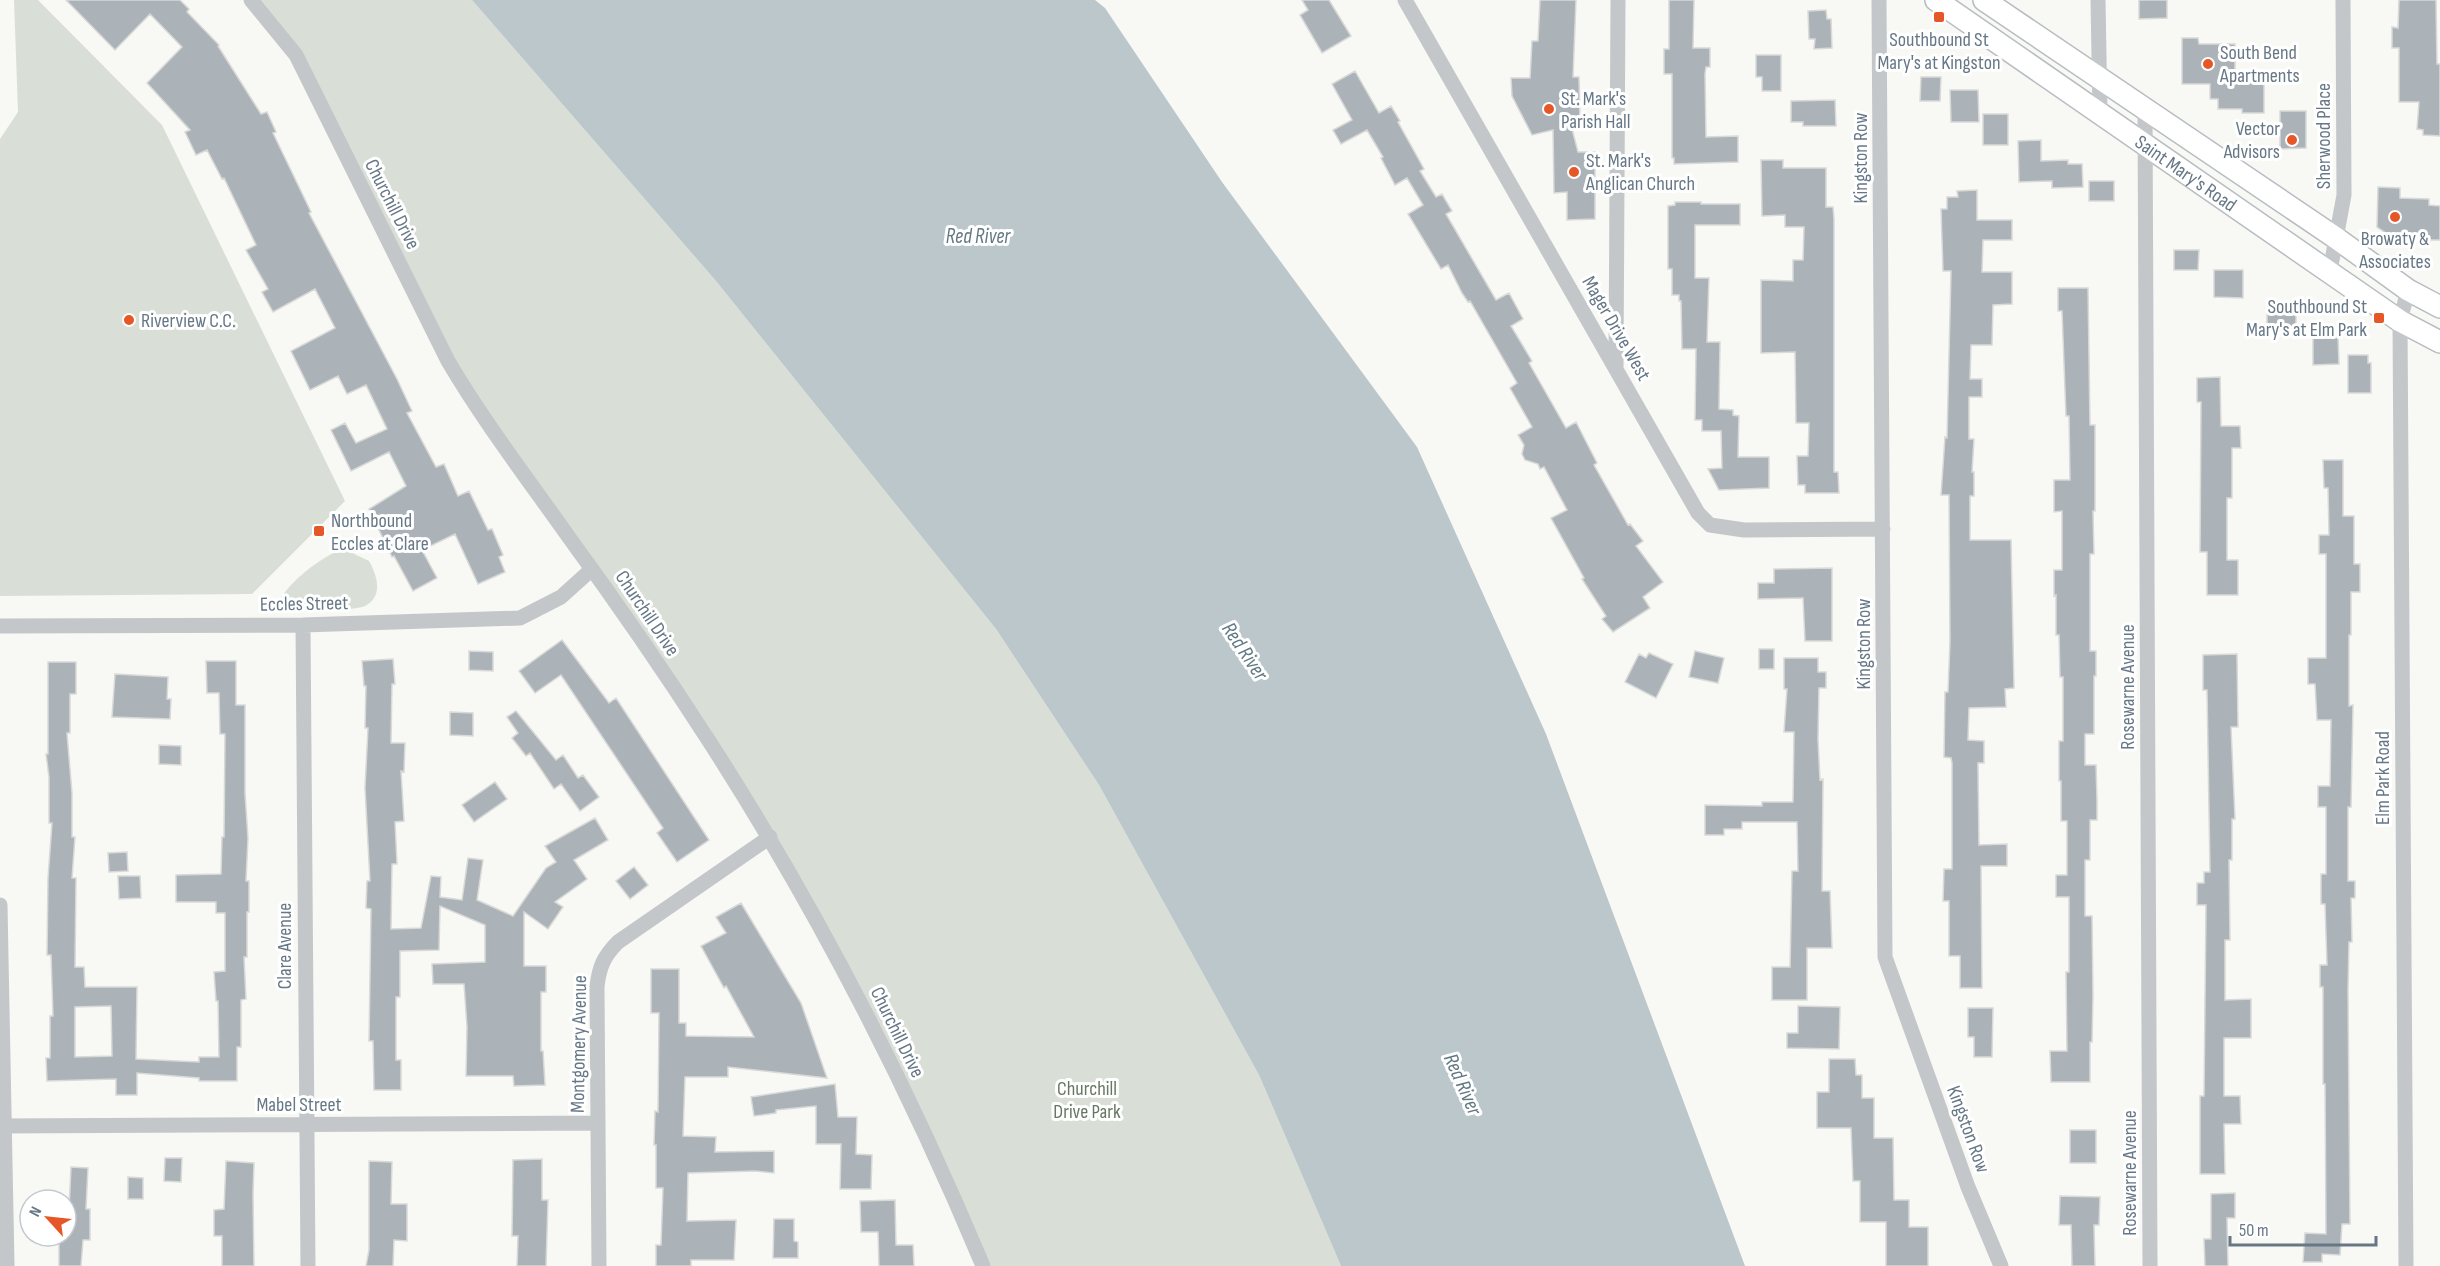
<svg xmlns="http://www.w3.org/2000/svg" width="2440" height="1266" font-family="'Sofia Sans Condensed',sans-serif">
	<style>
		.green { fill: #d9dfd6 }
		.water { fill: #bbc7cb }
		.building { fill: #abb3b9; stroke: #d9d9d7; stroke-width: 1.5; fill-rule: evenodd }
		.lines { fill: none; stroke-linecap: round; stroke-linejoin: round }
		.secondary-casing { stroke: #b7bcc1; stroke-width: 24 }
		.minor { stroke: #c3c7ca; stroke-width: 15 }
		.secondary { stroke: #fff; stroke-width: 21 }
		.poi-dot { fill: #e65727; stroke: #fff; stroke-width: 2 }
		.labels { text-anchor: middle; stroke-width: 6; stroke-linejoin: round; paint-order: stroke }
		.poi-label { font-size: 20px; fill: #667786; stroke: #fff; text-anchor: start }
		.street-label { font-size: 20px; fill: #667786; stroke: #fff }
		.park-label { font-size: 20px; fill: #667861; stroke: #fff }
		.water-label { font-size: 21px; font-style: italic; fill: #627982; stroke: #fff }
	</style>
	<rect width="100%" height="100%" fill="#f8f8f5"/>
	<path class="green" d="M14 0H38L162 125 345 501 252 594 0 596V139L18 112Z
		M251 0H472L716 281 996 629 1099 785 1259 1075 1341 1266H983L958 1206 770 837 474 405 296 55Z
		M338 551H348L369 561C377 575 384 596 365 606 352 612 299 609 282 609L277 606C285 585 317 560 338 551Z"/>
	<path class="water" d="M472 0H1095L1105 8 1222 182 1417 447 1546 734 1745 1266H1341L1259 1075 1099 785 996 629 716 281Z"/>
	<path class="building" d="M66 0H180L189 9 187 12 219 45 218 46 261 114 267 112 276 132 273 133 311 212 309 213 397 379 412 411 407 413 436 467 444 464 458 496 469 491 488 530 492 529 503 555 499 557 505 572 478 584 455 534 422 550 437 578 413 591 394 556 392 557 369 509 406 486 389 452 351 471 331 430 345 423 356 443 387 429 366 385 347 394 338 376 310 390 291 351 335 328 315 289 273 312 262 292 268 289 246 250 256 245 224 178 222 179 207 150 196 155 185 132 190 130 147 83 182 47 150 14 115 50Z
		M1302 0H1329L1351 36 1322 53 1300 15 1308 10Z
		M1540 0H1576L1573 77H1579L1580 123 1571 125 1578 152H1595V219L1567 220V192L1554 193 1553 130 1532 135 1512 96 1511 78H1530L1532 41H1538Z
		M1669 0H1694L1693 48H1710V67H1706L1705 74 1706 137 1738 136V162L1674 164V158H1672V74H1664V49H1669Z
		M2139 0H2167V18L2139 19Z
		M2399 0H2436L2437 64H2440V136L2423 135V130L2417 129 2419 102H2399V48H2392V27L2398 28Z
		M1826 10 1827 19H1831L1832 48 1814 49 1815 39H1809L1808 11Z
		M2182 38H2198L2199 44H2235V75H2264V113H2242V109H2218V99H2210V84H2182Z
		M1756 55H1781V91H1762V77H1756Z
		M1355 71 1379 113 1391 106 1400 121 1398 122 1424 169 1420 171 1436 197 1442 194 1452 211 1446 214 1496 300 1509 293 1523 319 1511 326 1532 361 1529 363 1566 428 1576 422 1597 463 1594 465 1628 525 1630 524 1643 541 1636 546 1663 582 1643 597 1650 608 1613 632 1602 619 1606 616 1582 579 1584 578 1551 518 1567 510 1544 467 1540 469 1538 464 1525 460 1522 454 1524 445 1518 435 1532 427 1510 388 1517 383 1470 301 1468 302 1462 293 1448 265 1441 269 1408 214 1423 205 1407 178 1395 185 1381 158 1383 157 1367 130 1341 144 1333 130 1352 120 1332 84Z
		M1921 77H1941L1940 101H1920Z
		M1950 90H1978L1979 122H1951Z
		M1835 100 1836 126H1803V122H1791V101Z
		M2280 111H2306V148L2280 149Z
		M1983 114H2008V145H1983Z
		M2041 140V161L2068 160V164H2082L2083 187 2052 188V181L2019 182 2018 141Z
		M1761 160H1783V168H1826V207H1833L1834 219V472H1838L1839 493H1805V485H1798L1797 456H1808L1809 423H1796L1795 352 1761 353V280L1793 281V260H1803L1804 227H1785V215L1762 216Z
		M2089 181H2114V201H2089Z
		M2378 187 2400 188V198L2429 199V205L2440 206V240H2430V243L2399 242 2377 227Z
		M1977 190V220H2012V240H1983L1982 272H2012V304L1993 305 1992 345H1971L1970 379H1982V397H1969V439H1974L1972 472H1974V496H1970V540H2011L2014 688 2005 689 2006 707 1969 708 1968 740 1984 741V763H1978L1979 845 2007 844V866H1981L1982 988H1960V956H1949V901H1943L1944 869H1952V763L1951 758 1944 757 1945 692H1948L1950 641 1949 495H1941L1945 437 1947 438 1951 271H1943L1941 209H1947V197H1958L1957 191Z
		M1675 202H1701V204H1740V225H1695V278H1709L1707 342H1720L1719 409 1733 410V415L1739 416 1738 457H1769V488L1719 490 1708 469 1722 468 1721 431H1702V420H1695L1696 349H1682L1681 301H1679V295H1672V269H1668V206L1675 205Z
		M2174 250H2199L2198 270H2174Z
		M2214 270H2243V298L2214 297Z
		M2058 288H2088L2090 425H2095V511H2093L2094 554H2090V651H2096V676H2094V734H2085V765H2096L2097 800V820H2090V860H2085V916H2092L2093 996 2092 1042H2090V1082H2051L2050 1051H2067L2066 972H2069V897H2056V875H2067V821H2061V781H2059V741H2063V677H2060L2059 635H2056V595L2054 596V570H2062V511L2054 512V480H2070L2069 416H2066L2062 311H2058Z
		M2267 306H2296V329H2267Z
		M2313 335H2338L2339 364 2313 365Z
		M2348 355H2368V363H2371V393H2348Z
		M2220 377 2221 426H2240L2241 448H2232V498H2227V560H2238V595H2207V552H2200L2201 402H2197V378Z
		M2323 460H2343V516H2354V564H2360V592H2351V635H2349V706L2353 705 2351 807H2348V881H2355V898H2351L2352 942H2349L2348 990 2350 1224H2342L2340 1255 2322 1254V1262H2303L2305 1233 2326 1234 2325 1084H2323V987H2320V965H2327L2325 904H2321V874H2326V807H2318V786H2330L2331 720H2317L2315 684H2308V658H2326V554H2319V535H2329L2328 488H2324Z
		M1832 568V641H1805L1803 598 1758 599V583H1774V569Z
		M562 640 609 703 616 698 709 840 677 862 657 833 663 828 561 675 535 693 519 671Z
		M1759 649H1774V669H1759Z
		M469 651 493 652V671L469 670Z
		M1695 651 1724 658 1718 683 1689 677Z
		M1649 653 1673 664 1656 698 1625 682 1639 654 1646 658Z
		M2237 654 2238 727H2231L2235 819H2232V860H2229L2230 940H2225V1000L2251 999V1038H2224V1096H2240L2241 1124H2224L2225 1174H2200V1096H2204L2206 905H2197V883H2204V872H2210L2207 690H2203V655Z
		M1784 658H1818V672H1826V688H1819L1818 739 1820 780 1823 779 1822 891H1830L1832 948H1807V1000H1772V967H1790L1792 871H1798L1797 822H1742V829H1724V835H1705V805L1762 806V802H1793L1794 732H1784L1787 689H1784Z
		M393 659 395 684H392L391 743H405L404 772 401 771 404 821 395 822 397 864H392L391 929 421 928 431 876 441 877 440 897 462 900 468 858 483 860 477 900 513 916 546 868 556 862 545 846 595 818 608 840 574 860 587 879 555 902 563 907 548 929 524 912V966H546V992H541V1051H543L545 1085 514 1086 513 1076H466L467 1027 464 984H433L432 964 485 962V925L440 906 439 950 400 951V997H396V1060H401V1090H374L373 1041H369L371 909 366 908 367 881H370L365 788 368 728H365L366 686H364L362 661Z
		M206 661H236V705H245V793L248 838 246 881H249V912H247V957H244L246 999 241 1000V1047H237V1081H199V1078L137 1073V1095H116V1079L47 1081 46 1058H50V1016H53L51 955H47L48 878 52 823H49V777L46 754H48V662H76V694H70V733H67L72 793V837H75L72 878H76L75 967H84L85 987H137L136 1059 199 1062V1057H219L218 1001H216L214 972 225 971V913H216V902H176V875L221 874 222 837H224L225 734H220L219 693H207ZM111 1006 112 1056 75 1057V1007Z
		M115 674 168 677 167 699H171L170 719 112 717Z
		M516 711 556 760 563 755 578 778 583 775 599 797 580 811 561 784 554 789 530 753 526 756 512 738 518 733 507 717Z
		M450 712 473 713V736L450 735Z
		M159 745 181 746V765L159 764Z
		M495 782 507 799 474 822 462 805Z
		M127 852 128 871 109 872 108 853Z
		M634 867 648 885 630 899 616 881Z
		M118 876H140L141 898 119 899Z
		M741 903 801 1003 827 1078 728 1067V1077H685L683 1136 716 1137 715 1152 774 1151V1173L755 1171 688 1173 687 1221 736 1220 734 1260H691V1266H656V1245H661L663 1188H656V1145H654L655 1111 658 1112 659 1013H651V969H679V1023H686V1036L754 1037 726 986 724 988 701 946 726 933 716 917Z
		M1798 1006 1840 1007 1839 1049 1787 1048V1033H1798Z
		M1968 1008H1993L1992 1057H1974V1037H1968Z
		M1829 1059H1855L1856 1075H1862V1098H1874V1138H1893L1894 1200H1909V1227H1928V1266H1886V1222H1860V1181H1853L1851 1128H1817V1092H1829Z
		M835 1084 838 1117H857L856 1154 872 1155 871 1189H840L841 1144H816V1106L776 1110V1113L754 1116 751 1097Z
		M2070 1130H2096V1163H2070Z
		M165 1158H182L181 1182 164 1181Z
		M542 1159V1200H548L546 1266H517L518 1236H512L513 1160Z
		M226 1161 254 1163 253 1194 254 1266H222V1236H214V1210L224 1209Z
		M369 1161 392 1162 391 1204H407V1241L394 1240 393 1266H366L369 1250Z
		M71 1167 88 1168 86 1209H90V1240H83L81 1266H59V1236H66V1210H69Z
		M128 1177 143 1178V1199H128Z
		M2235 1193V1218H2227L2228 1266H2205L2204 1239H2211V1194Z
		M2060 1196 2100 1197 2099 1225H2094L2095 1266H2072L2071 1225H2059Z
		M895 1200 896 1245H913L914 1266H879L878 1232H861L860 1201Z
		M774 1219H794V1241L798 1242V1258H773Z"/>
	<g class="lines">
		<defs>
			<g id="secondary">
				<path id="s1" d="M1936 0 2400 321 2440 342"/>
				<path d="M1984 0 2336 238 2408 290 2440 307"/>
			</g>
		</defs>
		<use href="#secondary" class="secondary-casing"/>
		<path class="minor" d="M251 0 296 55 448 361C484 422 527 478 568 536 617 603 664 671 709 741 816 907 907 1084 983 1266
			M1405 0 1698 513 1710 525 1744 530 1883 529
			M1879 0 1885 957 1968 1187 2001 1266
			M2098 0 2100 113
			M2145 109 2150 1266
			M2330 271 2344 195 2343 0
			M1616 367 1618 0
			M303 625 308 1266
			M0 626 303 625 520 618 561 597 592 569
			M0 905 7 1266
			M0 1126 597 1123
			M599 1266 597 987C599 967 604 956 618 942L770 837
			M2406 1266 2400 321 2408 290"/>
		<use href="#secondary" class="secondary"/>
	</g>
	<g class="poi-dot">
		<rect x="1933" y="11" width="12" height="12" rx="3"/>
		<circle cx="2208" cy="64" r="6"/>
		<circle cx="1549" cy="109" r="6"/>
		<circle cx="2292" cy="140" r="6"/>
		<circle cx="1574" cy="172" r="6"/>
		<circle cx="2395" cy="217" r="6"/>
		<rect x="2373" y="312" width="12" height="12" rx="3"/>
		<circle cx="129" cy="320" r="6"/>
		<rect x="313" y="525" width="12" height="12" rx="3"/>
	</g>
	<g class="labels">
		<g class="poi-label">
			<text x="1939" y="46" text-anchor="middle">Southbound St<tspan x="1939" dy="23">Mary's at Kingston</tspan></text>
			<text x="2220" y="59">South Bend<tspan x="2220" dy="23">Apartments</tspan></text>
			<text x="1561" y="105">St. Mark's<tspan x="1561" dy="23">Parish Hall</tspan></text>
			<text x="2280" y="135" text-anchor="end">Vector<tspan x="2280" dy="23">Advisors</tspan></text>
			<text x="1586" y="167">St. Mark's<tspan x="1586" dy="23">Anglican Church</tspan></text>
			<text x="2395" y="245" text-anchor="middle">Browaty &amp;<tspan x="2395" dy="23">Associates</tspan></text>
			<text x="2367" y="313" text-anchor="end">Southbound St<tspan x="2367" dy="23">Mary's at Elm Park</tspan></text>
			<text x="141" y="327">Riverview C.C.</text>
			<text x="331" y="527">Northbound<tspan x="331" dy="23">Eccles at Clare</tspan></text>
		</g>
		<g class="street-label">
			<text transform="translate(2323 136) rotate(-90)" y="7">Sherwood Place</text>
			<text transform="translate(1860 158) rotate(-90)" y="7">Kingston Row</text>
			<text dy="7" stroke="none"><textPath href="#s1" startOffset="304">Saint Mary's Road</textPath></text>
			<text transform="translate(393 204) rotate(63)" y="7">Churchill Drive</text>
			<text transform="translate(1617 328) rotate(60)" y="7">Mager Drive West</text>
			<text transform="translate(304 603) rotate(-1)" y="7">Eccles Street</text>
			<text transform="translate(648 613) rotate(56)" y="7">Churchill Drive</text>
			<text transform="translate(1863 644) rotate(-90)" y="7">Kingston Row</text>
			<text transform="translate(2127 687) rotate(-90)" y="7">Rosewarne Avenue</text>
			<text transform="translate(2382 778) rotate(-90)" y="7">Elm Park Road</text>
			<text transform="translate(284 946) rotate(-90)" y="7">Clare Avenue</text>
			<text transform="translate(898 1032) rotate(64)" y="7">Churchill Drive</text>
			<text transform="translate(578 1044) rotate(-89)" y="7">Montgomery Avenue</text>
			<text x="299" y="1111">Mabel Street</text>
			<text transform="translate(1969 1129) rotate(70)" y="7">Kingston Row</text>
			<text transform="translate(2129 1173) rotate(-90)" y="7">Rosewarne Avenue</text>
		</g>
		<g class="park-label">
			<text x="1087" y="1095">Churchill<tspan x="1087" dy="23">Drive Park</tspan></text>
		</g>
		<g class="water-label">
			<text x="978" y="243">Red River</text>
			<text transform="translate(1245 651) rotate(56)" y="7">Red River</text>
			<text transform="translate(1463 1084) rotate(66)" y="7">Red River</text>
		</g>
	</g>
	<g transform="translate(48 1218) rotate(297)"><circle r="28" fill="#ffffff" stroke="#c2c9cf" stroke-width="1.5"/>
	<path d="M0-4.5L10 22L0 15L-10 22Z" fill="#e65727"/>
	<text y="-9" font-size="16" font-weight="bold" text-anchor="middle" fill="#667786">N</text>
	</g>
	<path d="M2230 1236v9h146v-9" fill="none" stroke="#667786" stroke-width="3"/>
	<text x="2239" y="1236" font-size="18" fill="#667786" stroke="#ffffff" stroke-width="4.5" paint-order="stroke">50 m</text>
</svg>
